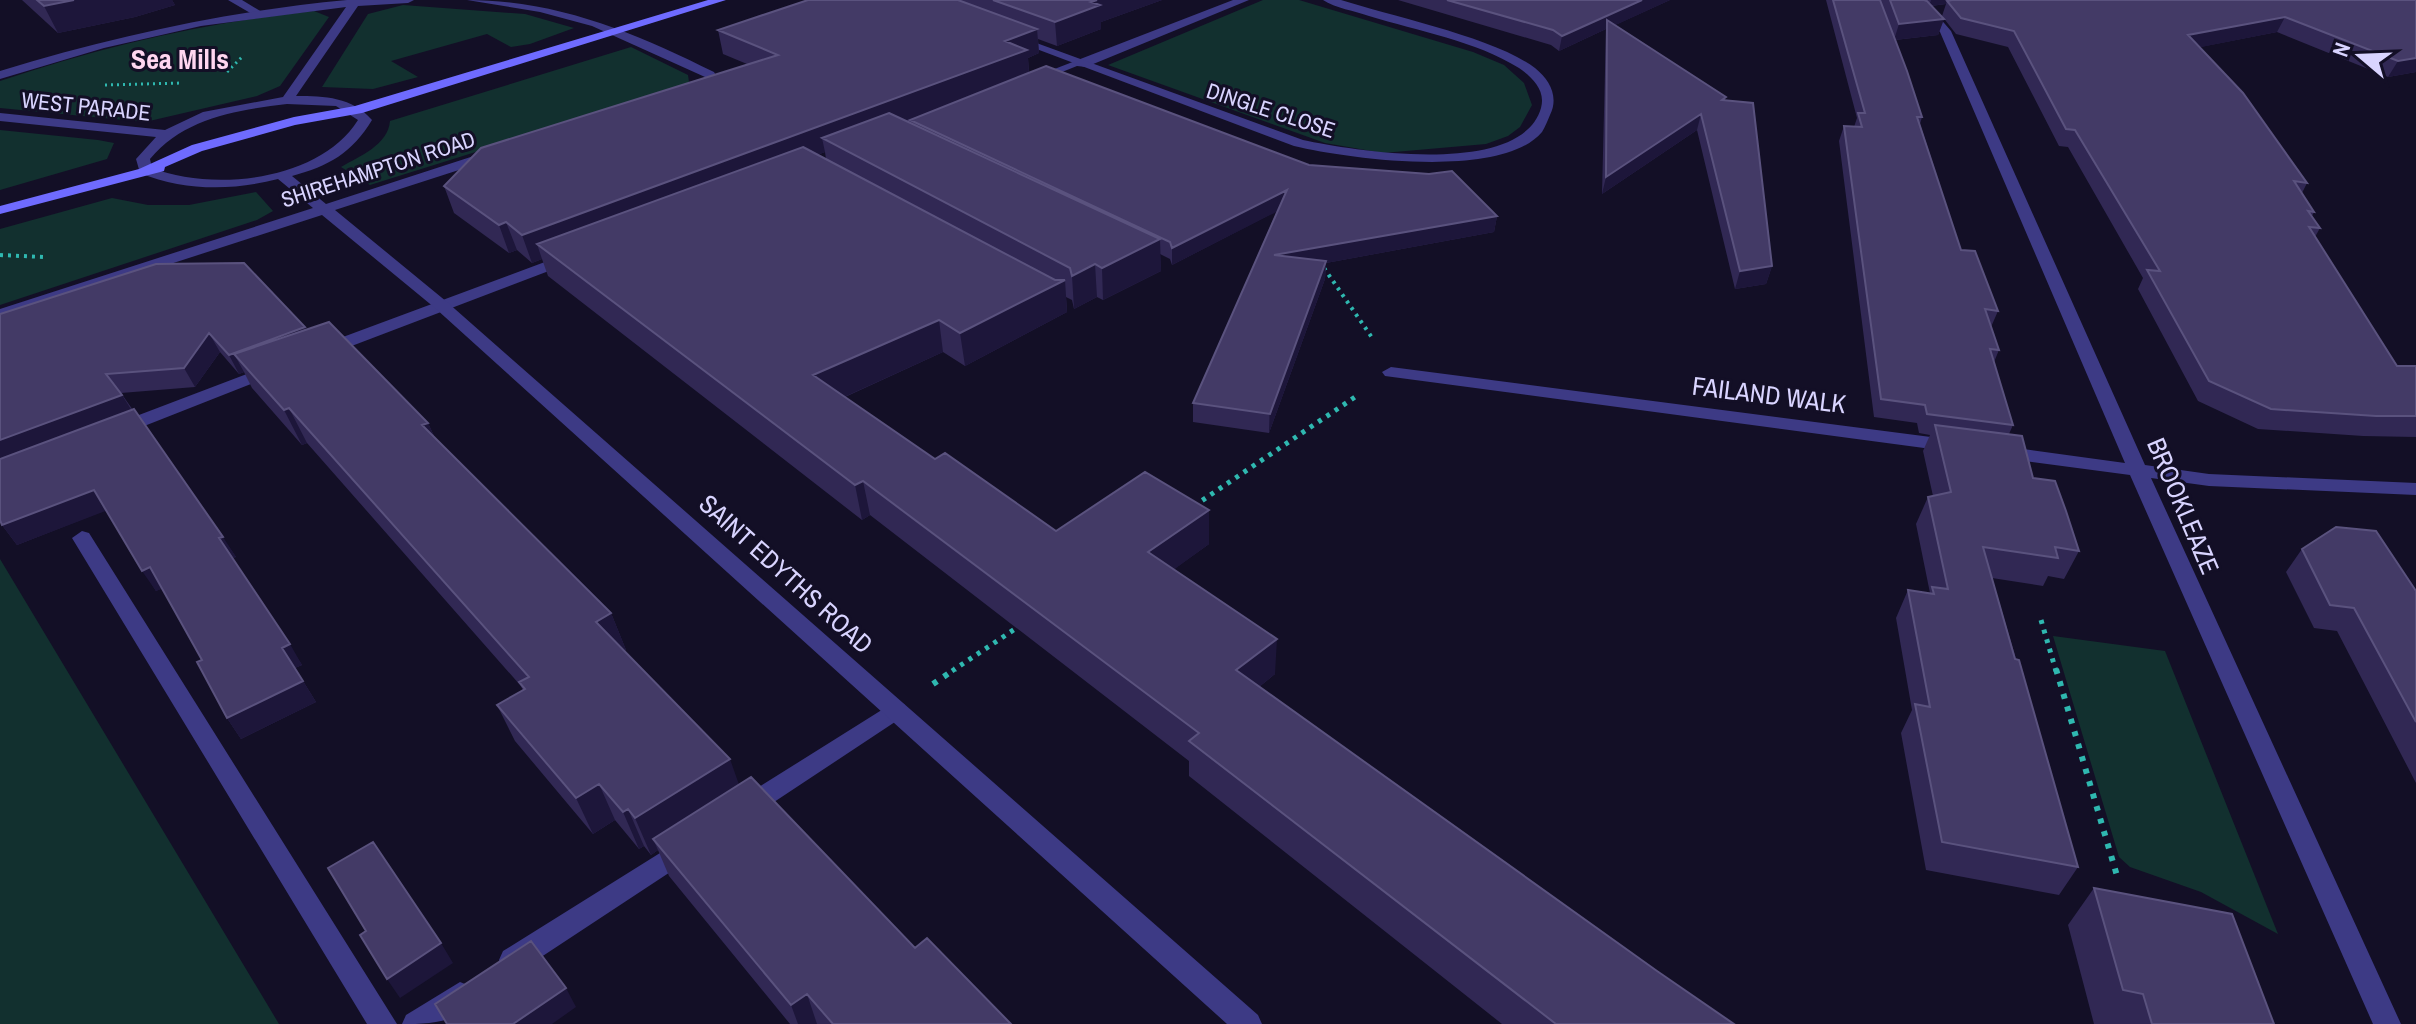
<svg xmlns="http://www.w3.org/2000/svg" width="2416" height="1024" font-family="'Archivo Narrow',sans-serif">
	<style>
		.green { fill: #12302f }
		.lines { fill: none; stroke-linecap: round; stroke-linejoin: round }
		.path-far3 { stroke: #2fb8b0; stroke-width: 3; stroke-dasharray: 2 4; stroke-linecap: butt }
		.path-far2 { stroke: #2fb8b0; stroke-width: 4; stroke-dasharray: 3 5; stroke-linecap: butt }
		.path-far1 { stroke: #2fb8b0; stroke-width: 5; stroke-dasharray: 4 6; stroke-linecap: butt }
		.path { stroke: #2fb8b0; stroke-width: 6; stroke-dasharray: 5 8; stroke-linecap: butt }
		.service { fill: #3d3a85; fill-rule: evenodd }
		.minor { fill: #3d3a85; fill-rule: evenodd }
		.secondary { fill: #6f6bff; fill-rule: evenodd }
		.wall { fill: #312854; fill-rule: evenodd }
		.shaded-wall { fill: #1d163a }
		.building { fill: #433a66; stroke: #5a527e; stroke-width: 2 }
		.labels { text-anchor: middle; stroke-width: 6; stroke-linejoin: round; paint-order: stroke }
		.far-street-label { font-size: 22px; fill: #d9d4ff; stroke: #130f26 }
		.street-label { font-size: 26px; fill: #d9d4ff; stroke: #130f26 }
		.far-district-label { font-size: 28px; font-weight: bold; fill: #ffd6f0; stroke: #130f26 }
	</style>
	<rect width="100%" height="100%" fill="#130f26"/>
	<path class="green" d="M1263 0H1299L1473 52 1504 65 1524 83 1532 105 1520 127 1508 136 1486 144 1383 153 1325 143 1108 65Z
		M403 5 525 14 574 28 530 44 511 47 487 34 391 61 418 77 373 89 322 87 368 14Z
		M314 11 329 17 280 86 257 96 145 122 0 108V81C103 46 206 22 314 11Z
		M631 47 688 75 689 82 681 88 370 185 341 167C360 156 388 145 390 121Z
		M0 130 98 140 114 143 107 159 0 190Z
		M256 192 273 211 257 220 0 305V229L112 198 148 205H189Z
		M0 559 279 1024H0Z
		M2053 636 2165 651 2278 934 2201 892 2130 867 2119 857Z"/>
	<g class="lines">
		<path class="path-far3" d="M227 72 244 55
			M105 85 183 83"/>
		<path class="path-far2" d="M0 255 43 257
			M1324 268 1373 339"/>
		<path class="path-far1" d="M1194 506 1358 395
			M2041 620 2056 671
			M952 671 1021 625"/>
		<path class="path" d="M2056 669 2118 879
			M933 684 955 669"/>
		<path class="service" d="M228 0H242L262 12 252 14Z
			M1233 0H1249L1086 67 1077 66 1032 84 1026 80Z
			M569 253 575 255V261L328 355H316L313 351 316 347Z
			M273 364 282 369 279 373 124 434H110L108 430 110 426Z
			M82 531 89 533 397 1024H367L72 538Z
			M896 701 904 704 908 710 904 716 753 816 744 819 735 816 731 809 735 802Z
			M684 838 693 841 697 849 693 857 523 969 513 972 503 969 499 960 503 951Z
			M460 982 470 986 474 995C461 1024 429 1024 402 1024L406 1015Z"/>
		<path class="minor" d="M347 0H414L408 3 358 6 296 96C325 96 352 97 372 120 352 153 329 166 292 176L326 204 486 152H496V158L335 210 447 302 1258 1015 1262 1024H1227L435 308 322 215 0 319V309L313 208 278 179C232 191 184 191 140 173L136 159 156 137 0 121V113L165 130 203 112 283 97 346 7 201 26 104 48 0 79V71C114 36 229 11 347 0ZM287 104 336 106 358 120C320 181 213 192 152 168L150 159C184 118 237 110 287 104Z
			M467 0C558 0 635 33 714 72L719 81 697 93H689V87L705 77 592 26 540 12Z
			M1323 0H1341C1391 16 1496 38 1535 68 1550 80 1559 97 1550 115 1548 120 1545 127 1542 132 1502 180 1349 159 1294 146L1010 39 1020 37 1303 140C1355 151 1521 178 1541 108 1546 90 1532 77 1519 68 1476 41 1418 31 1369 16 1355 11 1335 8 1323 0Z
			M1885 0C1916 0 1932 7 1951 31L2145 465 2209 474 2416 483V495L2209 486 2151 478 2401 1024H2373L2130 475 2002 458 1993 452 2002 446 2125 463 1940 32 1924 14Z
			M1391 367 1954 440 1963 446 1954 452 1385 376 1382 372Z"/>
		<path class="secondary" d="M708 0H726L362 113 295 125 202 151 165 167 164 171 0 214V206L139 169 192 145 294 117 355 106Z"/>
	</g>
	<path class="wall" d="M22 0H172L175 5 135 17 58 33Z
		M808 0H1162L1101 22V29L1057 46 1038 39 1039 53 1028 58 1029 73 1309 165 1497 216 1494 232 1326 263 1325 279 1269 433 1193 422V403L1277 211 1172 265 1170 259 1160 254 1161 271 1103 300 1097 297 1074 309 1072 300 1066 297 1067 312 965 366 943 352 845 397 935 459 1056 531 1209 544 1174 569 1275 674 1259 687 1657 971 1734 1024H1502L1189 776V761L870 515 862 520 548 276 542 259 532 263 517 250 509 253 454 213 444 186 747 64 723 54 718 30ZM825 152 826 159 817 155Z
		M1398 0H1670L1615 25 1725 100 1772 266 1766 284 1735 289 1697 130 1602 194 1606 29 1559 51 1551 45Z
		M1826 0H2416V72L2388 77 2277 32 2200 47 2307 183 2302 193 2314 212 2312 216 2320 228 2315 237 2397 366H2416V437L2363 436 2258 429 2198 401 2138 289 2143 278 2068 147 2059 146 2008 47 1956 34 1942 16 1946 4 1931 6 1944 19 1938 35 1895 40 1922 117 1920 124 1961 250 1998 311 1991 327 1999 350 1994 362 2013 425 2009 434 2033 478 2079 551 2064 579 2048 576 2043 586 1992 578 2078 867 2059 895 1926 870 1901 733 1912 710 1896 618 1908 590 1930 593 1916 524 1928 497 1933 496 1923 451 1930 435 1919 433 1917 423 1874 417 1839 141 1844 126 1854 127 1857 118Z
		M0 314 307 330 428 423 435 438 611 613 626 650 624 651 739 785 915 948 1011 1024H790L669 876 658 850 651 855 644 846 639 849 615 820 593 834 515 741 497 705 523 690 520 685 307 443 302 445 252 388 244 372 239 374 220 352 195 387 121 393 236 557 232 558 302 665 295 668 316 702 241 739 227 718 202 660 162 588 156 591 106 510 17 545 2 525Z
		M2302 549 2416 591V783L2337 631 2314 628 2286 572Z
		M2094 888 2274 1024H2094L2068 925Z"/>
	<path class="shaded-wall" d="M74 0H172L175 5 135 17 58 33 44 6Z
		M1097 0H1162L1101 22V29L1057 46 1055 22 1091 2Z
		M1642 0H1670L1607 29V20L1606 29 1559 51 1562 36Z
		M1931 0H1972L1947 1 1946 4 1929 6Z
		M2285 17 2277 32 2181 51 2188 35Z
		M1944 19 1938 35 1894 40 1899 24Z
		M1037 29 1039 53 1028 58 1029 74 838 147 822 138 825 152 552 255 537 244 542 259 532 263 522 235Z
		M2416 58V72L2388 77 2398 61Z
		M1701 114 1697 130 1602 194 1606 177Z
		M1287 190 1286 207 1172 265V248Z
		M1497 216 1494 232 1326 263 1325 279 1269 433 1274 255Z
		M506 222 517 250 509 253 499 225Z
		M1160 239 1161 271 1103 300 1102 268Z
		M1095 264 1097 297 1074 309 1072 276Z
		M1772 266 1766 284 1735 289 1740 271Z
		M1065 280 1067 312 965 366 960 333Z
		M939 320 943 352 820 408 813 375Z
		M305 327 315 345 234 354 244 372 239 374 229 355Z
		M209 333 220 352 195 387 184 368Z
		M122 395 134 414 0 465V440Z
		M289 408 307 443 302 445 284 410Z
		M428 423 444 458 422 425Z
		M863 481 870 515 862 520 855 485Z
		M94 490 108 510 17 545 2 525Z
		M1209 510V544L1150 587 1148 552Z
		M223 537 236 557 231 559 219 538Z
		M150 567 164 588 156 591 142 571Z
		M611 613 626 650 611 658 596 622Z
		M1277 639 1275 674 1235 706 1236 670Z
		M290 644 302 665 295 668 282 648Z
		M303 681 316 702 241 739 227 718Z
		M730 759 743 796 653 839 658 850 651 855 635 818Z
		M599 784 615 820 593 834 576 798Z
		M628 809 644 846 639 849 623 812Z
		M441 943 453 963 400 998 387 979Z
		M566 988 576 1007 552 1024H513Z
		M807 994 817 1024H798L791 1005Z"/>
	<path class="building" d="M37 0H74L44 6Z
		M808 0H958L1037 29 1005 41 1027 50 522 235 506 222 499 225 444 186 481 148 778 55 718 30Z
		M993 0H1097L1091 2 1100 5 1055 22Z
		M1447 0H1642L1562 36 1553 30Z
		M1833 0H1880L1907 71 1922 117H1917L1961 250 1975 251 1998 311 1985 309 1999 350 1990 349 2013 425 1927 414 1925 405 1881 399 1844 126 1862 127 1858 113H1865Z
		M1890 0H1924L1927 1 1944 19 1899 24Z
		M1952 0H2416V58L2398 61 2285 17 2188 35 2243 93 2307 183 2294 181 2314 212 2308 211 2320 228 2309 227 2397 366H2416V416H2376L2271 409 2209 381 2147 270 2160 271 2075 130 2066 129 2014 31 1961 18 1947 1Z
		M1607 20 1726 97 1722 100 1753 103 1772 266 1740 271 1701 114 1606 177Z
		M1046 66 1309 165 1429 174 1452 171 1497 216 1274 255 1326 261 1270 414 1193 403 1287 190 1172 248 1170 242 910 120Z
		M889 113 1160 239 1102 268 1095 264 1072 276 1070 268 822 138Z
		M803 147 1055 280H1065L960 333 939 320 813 375 935 459 945 453 1056 531 1145 472 1209 510 1148 552 1277 639 1236 670 1657 971 1734 1024H1556L1189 741 1199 733 863 481 855 485 537 244Z
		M244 263 305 327 229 355 209 333 184 368 106 374 122 395 0 440V314L156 264Z
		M329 322 428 423 422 425 611 613 596 622 730 759 635 818 628 809 623 812 599 784 576 798 497 705 525 689 519 682 529 677 289 408 284 410 234 354Z
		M134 409 223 537 219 538 290 644 282 648 303 681 227 718 197 662 202 660 150 567 142 571 94 490 2 525 0 520V459Z
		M1935 425 2022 436 2033 478 2055 481 2066 511 2079 551 2055 547 2058 558 1983 547 2015 659 2019 660 2078 867 1942 842 1915 704 1930 707 1908 590 1934 594 1932 587 1948 589 1928 497 1951 492Z
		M2336 527 2376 531 2416 591V722L2354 608 2330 605 2302 549Z
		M751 777 915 948 927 938 1011 1024H833L807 994 791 1005 653 839Z
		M373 842 441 943 387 979 360 935 366 931 328 868Z
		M2094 888 2232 914 2274 1024H2152L2143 994 2123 990Z
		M531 941 566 988 513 1024H447L435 1004Z"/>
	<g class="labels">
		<g class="far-street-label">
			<text transform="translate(86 106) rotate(6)" y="8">WEST PARADE</text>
			<text transform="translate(1271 110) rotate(18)" y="8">DINGLE CLOSE</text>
			<text transform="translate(378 169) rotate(-18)" y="8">SHIREHAMPTON ROAD</text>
		</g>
		<g class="street-label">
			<text transform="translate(1769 395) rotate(7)" y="9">FAILAND WALK</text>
			<text transform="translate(2183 506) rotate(67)" y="9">BROOKLEAZE</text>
			<text transform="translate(786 574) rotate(42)" y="9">SAINT EDYTHS ROAD</text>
		</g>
		<g class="far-district-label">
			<text x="180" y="69">Sea Mills</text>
		</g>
	</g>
	<g transform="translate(2360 56) rotate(289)" stroke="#130f26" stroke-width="6" paint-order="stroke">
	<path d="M0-6L14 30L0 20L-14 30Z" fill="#d9d4ff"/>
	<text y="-12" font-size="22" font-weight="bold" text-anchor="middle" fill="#d9d4ff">N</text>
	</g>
</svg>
